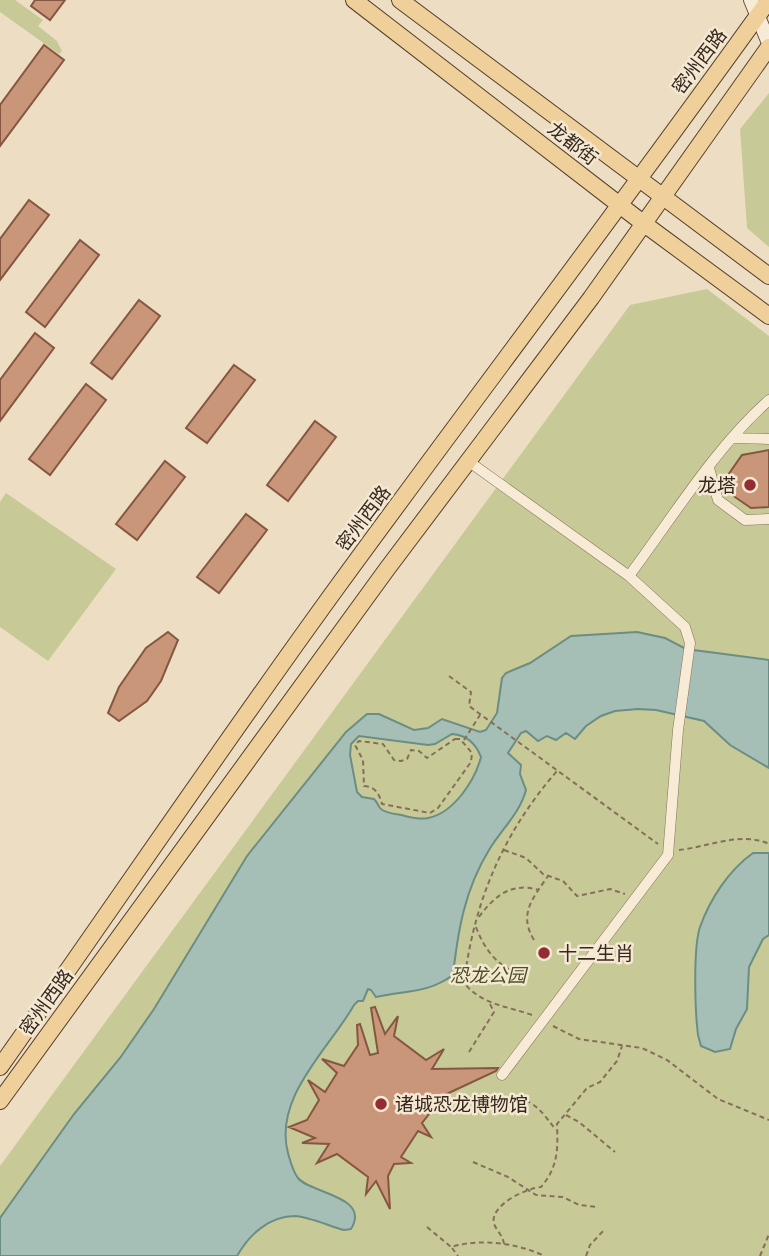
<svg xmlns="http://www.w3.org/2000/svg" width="769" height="1256" font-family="'IBM Plex Serif','Noto Sans SC',serif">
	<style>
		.green { fill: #c7ca97 }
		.water { fill: #a5bfb6; stroke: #6c8d83; stroke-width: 2; fill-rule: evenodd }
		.building { fill: #ca967a; stroke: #855741; stroke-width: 2 }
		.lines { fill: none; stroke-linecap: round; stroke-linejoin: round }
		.street-casing { stroke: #866f5a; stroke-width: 11 }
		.secondary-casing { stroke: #68503d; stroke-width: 16 }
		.primary-casing { stroke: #543e2e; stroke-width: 18 }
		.path { stroke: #866f5a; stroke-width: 2; stroke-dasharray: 5 3.5; stroke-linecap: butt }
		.street { stroke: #f8ebd6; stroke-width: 10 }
		.secondary { stroke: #f8ebd6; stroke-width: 14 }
		.primary { stroke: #efd09b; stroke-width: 16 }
		.poi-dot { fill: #932c33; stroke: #f4e8d2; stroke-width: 2.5 }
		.labels { text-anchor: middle; stroke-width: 5; stroke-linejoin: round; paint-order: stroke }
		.street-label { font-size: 19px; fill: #36281e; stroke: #f4e8d2 }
		.poi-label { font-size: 19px; fill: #36281e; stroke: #f4e8d2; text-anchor: start }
		.park-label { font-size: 19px; font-style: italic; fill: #4a5225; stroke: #f4e8d2 }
	</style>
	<rect width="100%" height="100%" fill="#eddec3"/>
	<path class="green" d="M0 0H15L43 20 38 26 57 41 62 51 59 54 0 12Z
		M769 93V247L747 228 740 129Z
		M707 289 769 336V1256H0V1166L630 305Z
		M6 493 116 569 48 661 0 627V502Z"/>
	<path class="water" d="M637 632 665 638 686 649 769 660V768L730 745 704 721 656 710 638 709 615 711 601 716 586 726 575 739 566 733 556 740 547 736 538 741 526 731 521 733 508 753 521 765 520 774 526 790C520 813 501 830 489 850 465 889 458 930 453 975 427 994 406 990 376 997L371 990 368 989 363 1001H358L354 1005C330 1048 273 1097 288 1153 290 1160 293 1172 298 1178 311 1194 371 1196 351 1229L344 1230C329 1226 310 1217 295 1216 269 1216 249 1235 237 1256H0V1218L74 1114 120 1058 154 1009 247 856 346 732 367 714H379L414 730 428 728 442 719 480 732 486 730 497 713 502 678 506 673 530 663 571 636ZM452 734C467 735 476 744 481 757 475 780 454 813 428 818 420 820 410 817 401 815 395 814 384 813 380 808 378 805 377 802 374 799L362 797 357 792 350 755 351 744 359 736 428 745 435 744Z
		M753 853H769V935L763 939 749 967 747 1009 736 1029 730 1049 715 1052 701 1046 698 1035C695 1011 693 948 700 927 710 899 729 870 753 853Z"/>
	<path class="building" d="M35 0H65L50 20 31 6Z
		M44 45 64 60 0 146V105Z
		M29 200 49 215 0 280V239Z
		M80 240 99 255 45 327 26 312Z
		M139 300 160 316 112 379 91 363Z
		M35 333 54 348 0 421V380Z
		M234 365 255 380 207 443 186 428Z
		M86 384 106 400 50 475 29 459Z
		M315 421 336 437 288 501 267 485Z
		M769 450V507L751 508 732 495 728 475 742 455Z
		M165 461 185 477 137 540 116 524Z
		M246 514 267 530 219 593 197 577Z
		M168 632 178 640 161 681 147 701 119 721 108 713 119 687 146 648Z
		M375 1007 385 1034 398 1016 394 1036 426 1060 444 1049 432 1069 498 1068 496 1071 438 1098 453 1109 434 1108 422 1123 431 1137 418 1131 401 1157 411 1163 394 1164 388 1176 390 1209 376 1181 366 1194 368 1177 337 1154 317 1163 329 1144 302 1143 315 1138 289 1127 307 1120 319 1100 308 1080 325 1092 337 1073 322 1059 344 1066 358 1045 357 1025 360 1024 370 1055 378 1053 371 1008Z"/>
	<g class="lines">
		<defs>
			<path id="street" d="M732 438 769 439
				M468 461 629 576 685 627 690 643 678 730 668 855 502 1075
				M709 468 718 500 745 520 769 519
				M629 576C673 517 714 449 769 400"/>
			<path id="secondary" d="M751 0 769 43"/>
			<path id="primary" d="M354 0 643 223 769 316
				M400 0 769 276
				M0 1067C113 907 223 744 338 586 481 390 628 197 769 0
				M0 1101 387 569 591 298 769 47"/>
		</defs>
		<use href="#street" class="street-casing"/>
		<use href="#secondary" class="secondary-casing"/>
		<use href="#primary" class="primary-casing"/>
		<path class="path" d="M449 676 471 692 469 706 658 844
			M455 739H460L472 753 471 762 438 808 430 813 382 804C379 794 376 787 364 786L363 760 355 745 359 741 383 744 394 760 401 761 407 759 411 750 419 751 427 758Z
			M464 740 480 715
			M504 850 526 858 543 874 563 881 577 896 610 889 625 894
			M679 850C707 847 742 831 769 844
			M479 917C495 895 512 882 539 890
			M476 927C483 946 494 962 512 971
			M534 940C518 914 533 898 548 876
			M532 1015C507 1006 482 1005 464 983 474 901 503 833 557 771
			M553 1026 579 1039 642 1048 667 1060 718 1099 769 1120
			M469 1052 494 1012 490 1004
			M518 1097C538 1104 544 1115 556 1130
			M566 1115 579 1122 615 1152
			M473 1162 508 1177 536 1195 563 1197 579 1205 598 1207
			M427 1227 451 1247C482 1238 516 1243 545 1256
			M504 1244C503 1236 497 1231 494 1224 489 1205 527 1188 541 1187 558 1167 558 1150 557 1124L587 1088 600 1082 617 1061 622 1046
			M452 1248 458 1256
			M586 1256 590 1245 605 1229
			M760 1256 769 1234"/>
		<use href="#street" class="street"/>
		<use href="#secondary" class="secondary"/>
		<use href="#primary" class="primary"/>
	</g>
	<g class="poi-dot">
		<circle cx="750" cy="485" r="7"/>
		<circle cx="544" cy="953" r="7"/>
		<circle cx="381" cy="1104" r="7"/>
	</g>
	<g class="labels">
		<g class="street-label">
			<text transform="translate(699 61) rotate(-53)" y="7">密州西路</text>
			<text transform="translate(573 143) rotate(38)" y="7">龙都街</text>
			<text transform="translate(363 518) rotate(-53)" y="7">密州西路</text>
			<text transform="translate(46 1002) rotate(-54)" y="7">密州西路</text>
		</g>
		<g class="poi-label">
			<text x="736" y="492" text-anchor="end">龙塔</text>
			<text x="558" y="960">十二生肖</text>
			<text x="395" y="1111">诸城恐龙博物馆</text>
		</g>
		<g class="park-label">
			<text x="488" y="982">恐龙公园</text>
		</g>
	</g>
</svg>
